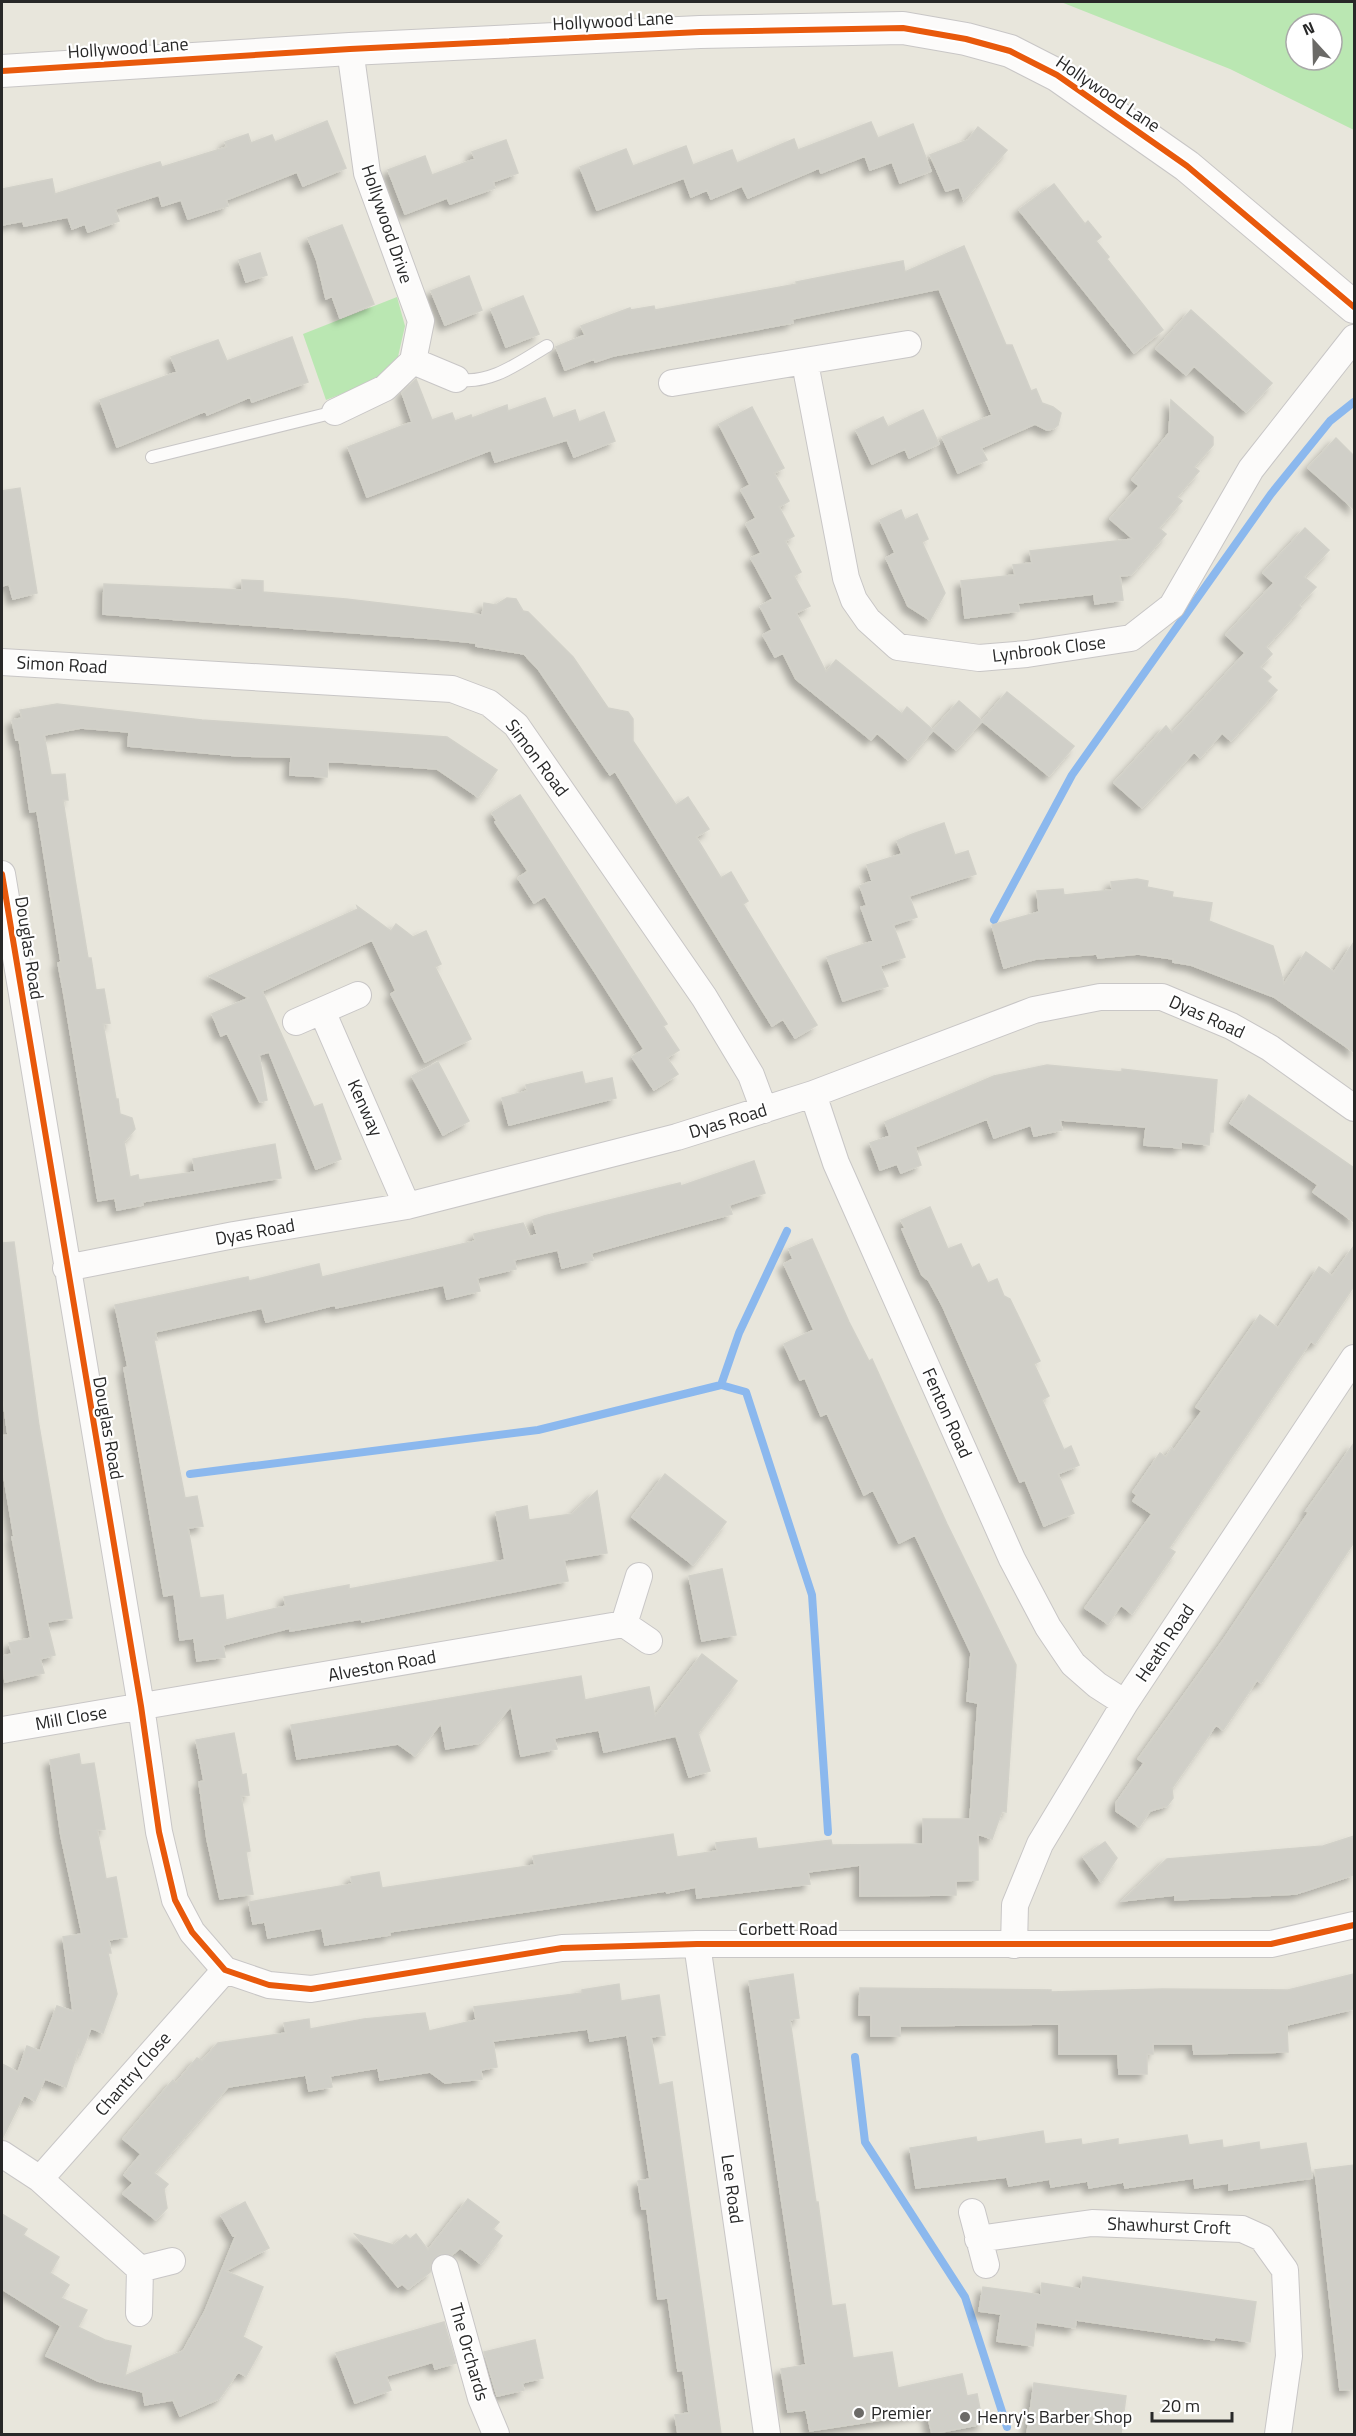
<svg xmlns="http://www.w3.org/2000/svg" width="1356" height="2436" font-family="'Titillium Web',sans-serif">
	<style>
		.green { fill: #bae7b2; fill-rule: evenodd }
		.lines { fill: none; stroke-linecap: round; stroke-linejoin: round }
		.stream { stroke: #8bb8ee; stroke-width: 8 }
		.building { fill: #d0cfc8; stroke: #d2d1c9; stroke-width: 1.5; filter: url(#shadow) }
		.service-casing { stroke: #c8c6c6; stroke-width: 14 }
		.minor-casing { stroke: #c8c6c6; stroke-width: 28 }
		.tertiary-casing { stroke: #c8c6c6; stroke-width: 34 }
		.service { stroke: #fcfbfa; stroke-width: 12 }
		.minor { stroke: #fcfbfa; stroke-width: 26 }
		.tertiary { stroke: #fcfbfa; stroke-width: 32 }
		.cycleway-casing { stroke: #fff; stroke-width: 10 }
		.cycleway { stroke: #e8590c; stroke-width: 6 }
		.poi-dot { fill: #6b6a67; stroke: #fff; stroke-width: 2 }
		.labels { text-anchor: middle; stroke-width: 4.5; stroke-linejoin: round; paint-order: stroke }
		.street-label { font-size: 18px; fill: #282828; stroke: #fff }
		.poi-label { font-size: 18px; fill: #282828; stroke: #fff; text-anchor: start }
	</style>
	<defs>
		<filter id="shadow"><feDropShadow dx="-5.5" dy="5.5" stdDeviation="3" flood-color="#0004"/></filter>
	</defs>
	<rect width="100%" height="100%" fill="#e8e6dc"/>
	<path class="green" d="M1061 2H1354V130L1230 69ZM1296 24H1332V60H1296Z
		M397 297 405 326 397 361 377 380 326 400 303 334Z"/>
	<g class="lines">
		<path class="stream" d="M994 920 1072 775 1271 494 1330 421 1354 402
			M721 1385 746 1392 812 1595 828 1832
			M190 1474 538 1430 721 1385 739 1333 787 1231
			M855 2057 865 2142 965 2297 1007 2427"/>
	</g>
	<path class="building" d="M327 121 346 168 303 186 297 172 226 200 228 206 188 219 181 200 162 206 159 195 115 209 119 221 88 232 85 224 72 229 68 217 24 226 23 221 2 225V189L52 179 55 194 160 162 162 167 227 147 225 142 248 134 251 143 272 135 275 142Z
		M871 122 878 138 913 124 931 171 900 183 892 162 870 170 865 156 821 173 819 168 748 198 742 186 711 199 707 190 691 197 684 178 597 210 580 167 626 149 633 166 686 146 693 165 732 150 737 163 794 139 798 150Z
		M978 127 1007 150 964 200 959 187 946 191 930 155 968 140Z
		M506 140 518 173 493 182 495 188 450 204 447 198 405 214 388 170 425 156 432 175 475 159 472 152Z
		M1054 184 1085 224 1088 221 1101 237 1096 241 1109 257 1107 259 1163 330 1134 353 1019 210Z
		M342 225 374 304 340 318 332 296 326 299 317 261 308 238Z
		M964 246 1006 345H1012L1031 391 1036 389 1042 403 1053 407 1061 413 1058 425 1053 429 1047 430 1035 424 981 448 987 460 958 473 942 437 992 415 939 289 792 319 793 323 613 356 595 362 594 359 565 370 556 347 585 335 581 326 630 308 631 310 654 306 655 310 797 284 796 282 903 261 905 272Z
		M260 253 267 275 246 282 239 260Z
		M469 276 482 310 445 325 431 291Z
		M523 296 539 334 506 347 491 309Z
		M1191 310 1272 383 1246 412 1194 366 1186 375 1156 349Z
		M292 337 308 382 252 402 250 397 207 415 206 411 198 414 117 447 100 400 177 372 171 357 218 340 227 361Z
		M416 379 432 420 452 413 455 421 471 415 472 418 507 405 508 411 545 398 553 418 575 410 579 422 604 412 615 441 574 457 567 440 495 462 491 450 367 497 348 447 412 422 402 393Z
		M1171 400 1213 437V445L1194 467 1199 471 1177 497 1182 501 1159 528 1166 534 1131 575 1120 576 1123 600 1095 604 1094 594 1018 603 1019 611 965 618 961 581 1015 575 1013 565 1032 563 1030 551 1133 539 1110 519 1139 486 1132 480 1169 433Z
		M752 407 784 468 774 473 789 501 779 507 794 536 785 541 801 572 794 576 810 606 796 613 826 672 836 660 902 714 907 707 933 730 908 760 877 733 871 740 796 679 783 653 775 657 763 635 772 630 760 606 773 599 751 558 761 553 746 524 756 518 741 490 750 485 719 424Z
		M923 410 939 444 909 458 905 449 872 464 856 430 883 417 888 427Z
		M1336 438 1354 456V509L1308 468Z
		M20 488 37 593 13 599 9 584 2 586V491Z
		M901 510 905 520 917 514 928 539 922 542 945 593 930 620 908 606 886 558 895 553 880 520Z
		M1305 528 1329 550 1304 577 1316 587 1299 605 1301 608 1266 647 1272 654 1260 667 1271 677 1267 681 1277 690 1231 741 1222 733 1200 758 1194 752 1142 808 1114 783 1166 726 1172 733 1245 653 1226 635 1274 583 1263 573Z
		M242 580 263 581V592L346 599 482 615 484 603 496 605 507 598 516 599 523 611 528 612 573 657 608 708 628 712 633 719V741L676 805 688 797 709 829 696 837 721 878 731 872 748 901 743 904 817 1025 795 1038 783 1019 772 1026 615 771 610 775 539 670 524 654 476 646V643L437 639 103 614 104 584 242 590Z
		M1007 692 1074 746 1049 776 982 721Z
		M959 701 982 721 956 750 933 730Z
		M57 704 202 720 447 737 497 770 478 797 437 769 340 762H328L327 777 290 775 291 757 239 756 128 746 129 732 81 728 44 735 51 775 65 774 68 800H63L75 879 88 958H91L96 990 104 989 110 1023 103 1024 116 1099H118L120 1114 132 1118 135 1129 124 1142 130 1177 138 1175 139 1180 195 1172 193 1159 275 1144 281 1178 142 1202 143 1205 117 1210 115 1198 98 1201 64 995 58 963 61 962 37 811 30 812 19 739 16 740 12 720 22 718 20 710Z
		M520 795 667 1024 663 1026 679 1050 667 1058 678 1074 654 1090 632 1057 644 1049 595 972 545 896 534 903 518 878 528 871 495 822 497 821 492 813Z
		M944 823 955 855 968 851 976 874 909 896 917 917 893 925 905 957 880 966 888 986 843 1001 827 957 873 941 861 907 867 906 860 886 872 881 867 865 902 854 897 841 910 835Z
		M1137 879 1148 881 1147 887 1173 892 1172 897 1212 903 1209 921 1273 946 1284 984 1306 952 1334 972 1354 942V1052L1274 997 1191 965 1173 962V959L1138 954 1098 958 1097 954 1036 959 1004 968 992 925 1039 912 1037 891 1063 889 1064 895 1112 890 1111 882Z
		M357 906 391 931 396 924 413 937 426 931 441 964 435 967 471 1039 425 1062 391 994 396 991 372 940 262 991 314 1107 322 1104 341 1159 316 1169 269 1052 259 1055 267 1100 260 1102 227 1033 221 1036 212 1014 249 998 209 976 358 909Z
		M438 1062 469 1121 443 1135 412 1076Z
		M1047 1065 1122 1072V1069L1217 1080 1213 1132H1210L1209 1145 1181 1142V1148L1144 1145 1146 1127 1060 1120 1062 1130 1034 1136 1031 1125 994 1138 987 1119 915 1147 921 1165 901 1173 897 1164 880 1170 870 1143 890 1136 885 1122 994 1076Z
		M582 1072 585 1084 612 1078 616 1098 509 1125 502 1098 527 1091 526 1085Z
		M1249 1095 1354 1168V1222L1313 1192 1318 1185 1230 1123Z
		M754 1161 765 1193 729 1205 732 1214 591 1253 593 1260 562 1268 558 1250 514 1260 516 1269 477 1278 480 1291 447 1299 444 1285 336 1308 335 1305 266 1322 262 1308 155 1332 157 1340H154L185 1498 197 1496 203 1526 188 1528 200 1598 223 1595 226 1620 286 1606 284 1597 349 1585V1589L505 1560 496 1512 527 1506 529 1520 572 1514 597 1491 607 1553 564 1560 568 1581 362 1622 361 1619 290 1631V1628L223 1645 225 1657 197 1661 194 1638 180 1640 174 1594 164 1596 124 1368 128 1367 115 1305 248 1277 249 1281 319 1264 322 1277 475 1241 474 1234 523 1223 530 1237 537 1234 533 1220 544 1216 680 1183 681 1186Z
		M930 1207 948 1249 961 1244 972 1268 979 1264 988 1283 997 1279 1004 1296 1010 1299 1040 1361 1034 1364 1049 1396 1042 1400 1064 1450 1071 1446 1079 1465 1058 1474 1074 1513 1044 1526 1025 1480 1020 1482 943 1307 929 1281 922 1275 902 1229 905 1228 901 1220Z
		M812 1239 849 1322 869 1361 872 1359 947 1524 1016 1665 1006 1812 1002 1811 992 1839 978 1834V1880L956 1881V1895L860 1896V1865L808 1872 810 1884 697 1898 696 1887 667 1893 666 1891 389 1932 390 1935 325 1945 322 1928 268 1938 265 1922 253 1924 249 1902 352 1884 351 1877 379 1872 382 1888 535 1865 533 1856 673 1834 677 1857 717 1851 716 1843 756 1838 758 1849 831 1840 832 1845 923 1844V1819H970L978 1703 967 1701 971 1653 915 1535 899 1543 873 1490 864 1495 827 1413 821 1416 805 1378 800 1380 784 1344 814 1330 784 1264 793 1259 789 1249Z
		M14 1242 39 1426 72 1618 47 1622 55 1655 40 1659 44 1673 5 1682 2 1656 12 1654 9 1643 31 1638 12 1537H14L2 1465V1436L8 1435 2 1393V1243Z
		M1354 1246V1286L1315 1344 1311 1341 1280 1386 1169 1548 1175 1552 1132 1614 1121 1605 1108 1624 1085 1608 1152 1514 1133 1501 1137 1495 1133 1492 1160 1453 1166 1457 1172 1448 1174 1450 1202 1411 1196 1407 1260 1315 1278 1328 1319 1267 1332 1276Z
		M1354 1443V1542L1261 1683 1257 1680 1223 1730 1216 1725 1172 1788 1173 1798 1167 1806 1150 1811 1139 1827 1116 1811V1803L1144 1763 1138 1759 1224 1639 1309 1512 1306 1511Z
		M665 1474 726 1522 693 1565 632 1517Z
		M722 1569 736 1635 702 1641 689 1576Z
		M702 1654 737 1681 698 1733 710 1771 689 1777 676 1736 604 1752 599 1730 554 1738 557 1749 521 1756 511 1706 480 1743 446 1749 441 1723 415 1756 398 1744 297 1759 291 1725 581 1676 585 1700 649 1687 655 1716Z
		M234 1733 242 1775 246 1774 249 1795 241 1796 250 1851 246 1852 253 1894 220 1899 207 1839 199 1782 204 1781 196 1740Z
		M79 1754 81 1765 94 1763 105 1829 97 1830 106 1879 116 1877 127 1937 109 1940 111 1953H108L117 1994 103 2033 91 2028 80 2055 79 2048 66 2087 45 2079 35 2101 24 2095 2 2139V2064L18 2072 27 2046 40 2051 57 2006 73 2011 63 1937 82 1934 61 1836 50 1760Z
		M1354 1836V1875L1296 1894 1175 1900V1895L1122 1901 1167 1859 1323 1846Z
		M1105 1842 1117 1858 1101 1882 1083 1857Z
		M793 1974 799 2018 790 2020 816 2202H818L832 2306 845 2304 853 2358 892 2352 898 2388 962 2374 967 2396 977 2394 983 2424 932 2434 927 2413 810 2431 806 2410 788 2412 781 2369 806 2365 749 1981Z
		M1354 1974V2009L1287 2025 1288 2052 1194 2054 1193 2044H1153V2054H1147V2074H1119L1118 2054H1059V2024L900 2026V2036H871V2015H859L860 1988 1051 1990V1992L1162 1989 1288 1990Z
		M619 1984 621 2001 659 1995 665 2035 651 2037 659 2085 672 2082 721 2434H678L675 2415 689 2413 683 2370 678 2371 668 2298 658 2299 647 2209H642L638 2181 650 2179 627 2035 590 2041 588 2029 493 2041 497 2067 481 2070 482 2079 445 2083 430 2072 380 2080 378 2068 330 2076 332 2087 309 2091 306 2075 228 2087 154 2173 168 2184 164 2189 167 2208 156 2220 123 2194 133 2183 124 2175 141 2154 123 2139 173 2080 176 2083 197 2058 202 2061 218 2043 286 2033 284 2023 309 2019 310 2029 364 2019 425 2013 429 2031 476 2020 474 2007 582 1993V1990Z
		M1043 2131 1045 2144 1081 2139 1082 2145 1118 2139V2145L1187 2135 1189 2145 1222 2140 1223 2148 1259 2142 1260 2150 1306 2143 1312 2178 1229 2190V2183L1195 2188 1194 2178 1125 2188 1124 2182 1089 2188 1088 2181 1051 2187 1050 2179 1009 2186 1007 2177 916 2188 910 2148 976 2137 977 2142Z
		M1354 2165V2389L1340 2390 1315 2170Z
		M468 2199 499 2222 493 2229 502 2236 481 2264 460 2248 452 2255 440 2254 431 2264 430 2272 408 2289 402 2284 398 2287 355 2234 394 2245 406 2235 410 2239 416 2234 428 2250Z
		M245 2202 269 2248 225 2271 263 2287 243 2337 262 2347 246 2376 238 2372 219 2399 180 2416 173 2400 145 2405 143 2392 98 2381 46 2356 61 2326 2 2289V2214L27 2229 23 2235 59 2257 50 2273 69 2285 61 2298 87 2310 78 2327 105 2340 131 2346 125 2376 183 2351 205 2311 236 2235 233 2236 221 2215Z
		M1083 2277 1256 2302 1250 2342 1215 2337 1214 2340 1076 2320 1075 2328 1036 2322 1033 2346 997 2341 1001 2314 979 2311 983 2287 1041 2295 1042 2283 1081 2289Z
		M444 2322 456 2363 435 2369 433 2362 386 2376 391 2390 355 2403 336 2353Z
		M535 2340 543 2378 522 2383 524 2390 497 2396 484 2352Z
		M1034 2383 1126 2396 1121 2434H1027Z"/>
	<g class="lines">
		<defs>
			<path id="service" d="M456 379C489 386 520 362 547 346
				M152 457 335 412"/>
			<path id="minor" d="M413 361 456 379
				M805 363 846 578 854 600 868 620 898 647 979 658 1027 654 1131 638 1172 606 1251 469 1354 338
				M672 383 908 344
				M335 412 385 388 413 361 421 321 367 173 350 49
				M2 662 452 689 489 703 516 725 704 997 751 1075 764 1110
				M2 874 141 1706 159 1832 175 1900 192 1932 225 1970 269 1985 311 1989 562 1948 697 1944H1271L1354 1925
				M322 1011 407 1206
				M296 1022 358 995
				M813 1094 836 1163 1012 1559 1048 1627 1073 1664 1097 1685 1125 1703
				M66 1268 234 1235 407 1206 677 1137 813 1094 1034 1010 1100 997H1162L1231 1026 1270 1048 1354 1108
				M639 1576 624 1624 649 1641
				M2 1730 624 1624
				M697 1944 767 2434
				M1014 1945 1015 1905 1040 1844 1125 1703 1354 1358
				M2 2154 40 2179 140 2269
				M40 2179 225 1970
				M972 2212 986 2265
				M978 2239 1092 2223 1242 2229 1262 2238 1285 2270 1289 2356 1278 2434
				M445 2268 481 2398 496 2434
				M139 2313 140 2269 172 2261"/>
			<path id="tertiary" d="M2 71 350 49 700 32 903 28 966 39 1010 51 1057 75 1187 166 1354 307"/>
		</defs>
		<use href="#service" class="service-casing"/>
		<use href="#minor" class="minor-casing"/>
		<use href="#tertiary" class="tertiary-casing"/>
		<use href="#service" class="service"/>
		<use href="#minor" class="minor"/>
		<use href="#tertiary" class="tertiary"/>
		<defs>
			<path id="cycleway" d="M2 71 350 49 700 32 903 28 966 39 1010 51 1057 75 1187 166 1354 307
				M2 874 141 1706 159 1832 175 1900 192 1932 225 1970 269 1985 311 1989 562 1948 697 1944H1271L1354 1925"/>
		</defs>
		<use href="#cycleway" class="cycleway-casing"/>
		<use href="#cycleway" class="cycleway"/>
	</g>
	<g class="poi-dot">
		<circle cx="859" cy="2413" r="6"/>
		<circle cx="965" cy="2417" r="6"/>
	</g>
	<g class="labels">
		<g class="street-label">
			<text transform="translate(613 21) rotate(-3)" y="6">Hollywood Lane</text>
			<text transform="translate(128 48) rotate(-4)" y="6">Hollywood Lane</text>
			<text transform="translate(1108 94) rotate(34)" y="6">Hollywood Lane</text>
			<text transform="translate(387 224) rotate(71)" y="6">Hollywood Drive</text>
			<text transform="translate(1049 649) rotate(-7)" y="6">Lynbrook Close</text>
			<text transform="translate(62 665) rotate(3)" y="6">Simon Road</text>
			<text transform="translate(537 758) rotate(53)" y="6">Simon Road</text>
			<text transform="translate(29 948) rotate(81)" y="6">Douglas Road</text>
			<text transform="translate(1207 1017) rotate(24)" y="6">Dyas Road</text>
			<text transform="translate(365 1108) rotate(66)" y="6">Kenway</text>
			<text transform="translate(728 1121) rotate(-17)" y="6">Dyas Road</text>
			<text transform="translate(255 1232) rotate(-10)" y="6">Dyas Road</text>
			<text transform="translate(947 1413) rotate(66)" y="6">Fenton Road</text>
			<text transform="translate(108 1428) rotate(80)" y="6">Douglas Road</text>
			<text transform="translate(1165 1643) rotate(-56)" y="6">Heath Road</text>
			<text transform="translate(382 1666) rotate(-10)" y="6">Alveston Road</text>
			<text transform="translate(71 1718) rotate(-10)" y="6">Mill Close</text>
			<text x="788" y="1935">Corbett Road</text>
			<text transform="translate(133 2074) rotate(-49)" y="6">Chantry Close</text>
			<text transform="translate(732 2189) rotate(82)" y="6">Lee Road</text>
			<text transform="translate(1169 2226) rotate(2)" y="6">Shawhurst Croft</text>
			<text transform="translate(469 2352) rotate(74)" y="6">The Orchards</text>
		</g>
		<g class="poi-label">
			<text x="871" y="2419">Premier</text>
			<text x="977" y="2423">Henry's Barber Shop</text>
		</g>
	</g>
	<rect width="1356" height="2436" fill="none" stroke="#282828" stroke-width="6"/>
	<g transform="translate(1314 42) rotate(338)"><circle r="28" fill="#ffffff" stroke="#a9a9a9" stroke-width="1.5"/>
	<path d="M0-4.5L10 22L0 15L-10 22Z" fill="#6b6a67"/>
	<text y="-9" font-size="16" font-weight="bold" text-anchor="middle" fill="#282828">N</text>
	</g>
	<path d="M1152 2412v9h80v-9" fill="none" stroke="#282828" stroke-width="3"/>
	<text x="1161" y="2412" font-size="18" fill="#282828" stroke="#ffffff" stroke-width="4.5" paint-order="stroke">20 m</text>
</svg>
